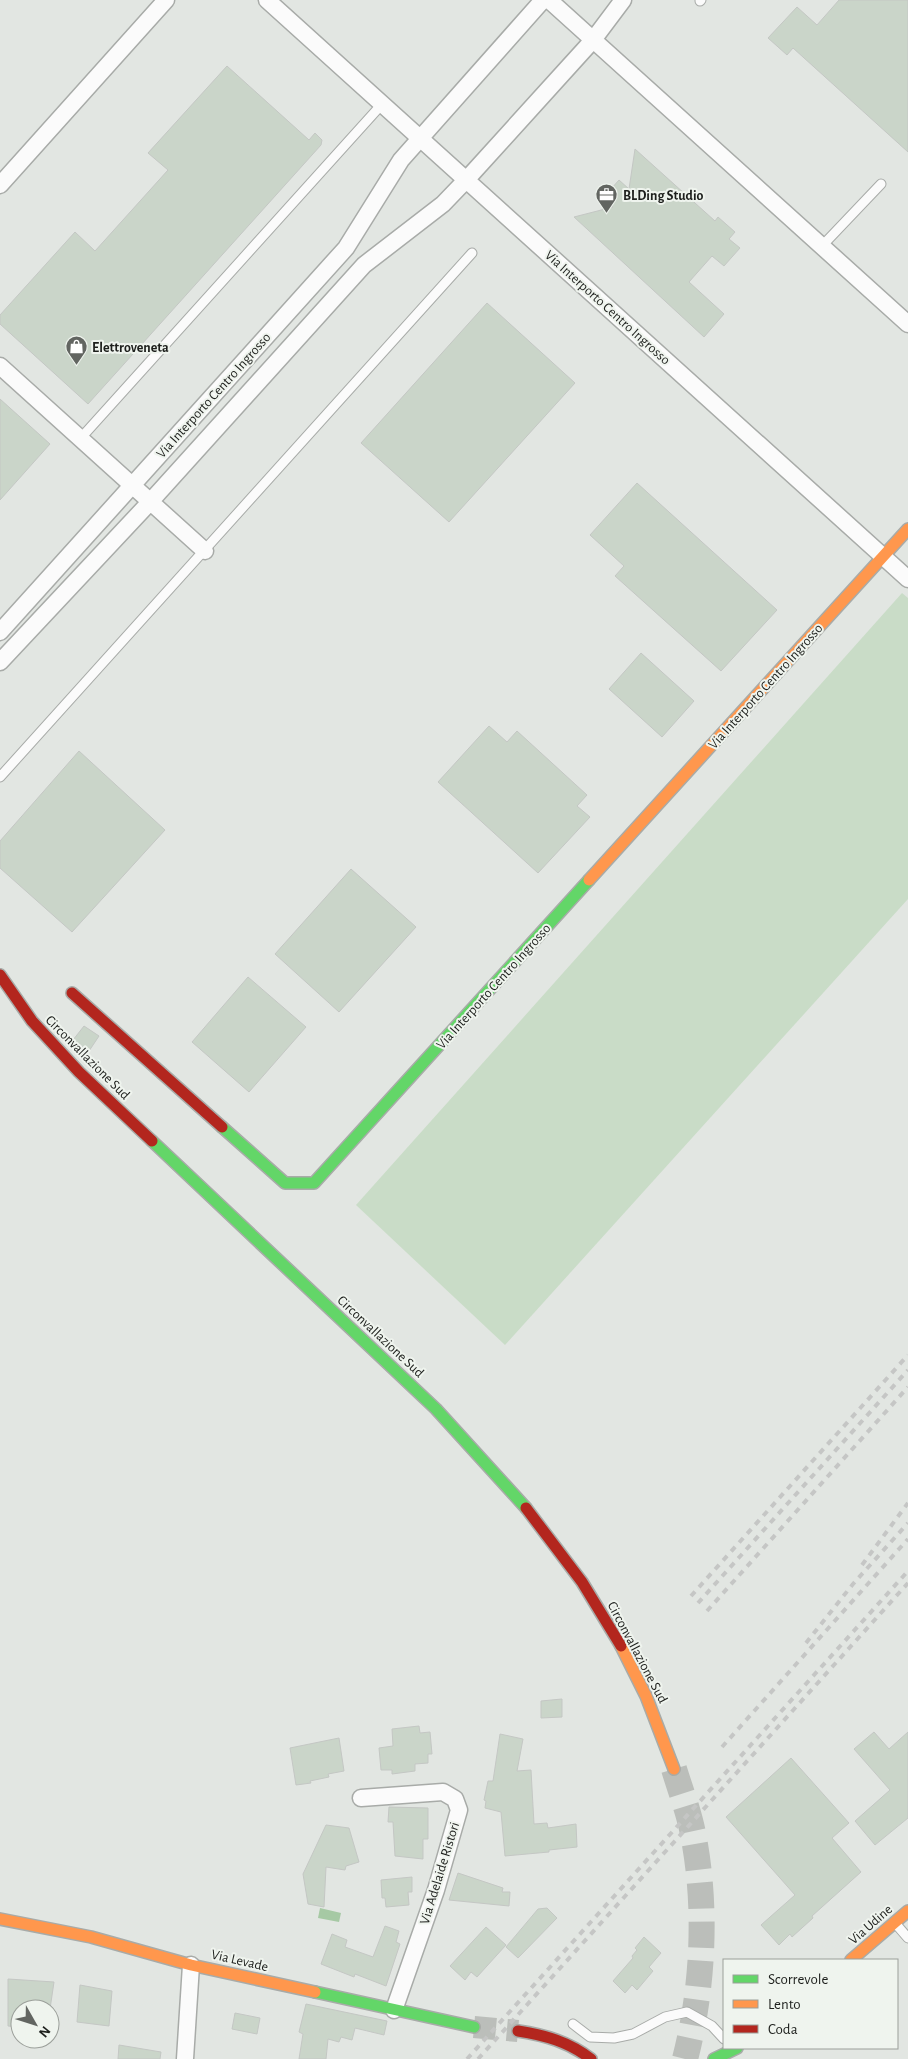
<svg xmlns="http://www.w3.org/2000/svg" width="908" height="2059" font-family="'Alegreya Sans',sans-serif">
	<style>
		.green { fill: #c9dcc7 }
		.water { fill: #a6c9a4 }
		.building { fill: #cad5c9; stroke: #c4c7c4 }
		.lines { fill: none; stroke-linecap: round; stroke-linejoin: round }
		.secondary-tunnel { stroke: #bbbeba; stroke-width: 22; stroke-dasharray: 22 11; stroke-linecap: butt }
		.primary-tunnel { stroke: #bbbeba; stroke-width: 26; stroke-dasharray: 26 13; stroke-linecap: butt }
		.lane-casing { stroke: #a8aba8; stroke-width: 11 }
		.street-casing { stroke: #a8aba8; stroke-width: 19 }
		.fast-casing { stroke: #a8aba8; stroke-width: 14 }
		.slow-casing { stroke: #a8aba8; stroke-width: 14 }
		.jam-casing { stroke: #a8aba8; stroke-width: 14 }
		.lane { stroke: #fbfbfb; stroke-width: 9 }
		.street { stroke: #fbfbfb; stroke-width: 16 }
		.fast { stroke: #63d668; stroke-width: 11 }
		.slow { stroke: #ff974d; stroke-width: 11 }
		.jam { stroke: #b3261e; stroke-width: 11 }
		.rail { stroke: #c5c6c5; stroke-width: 4; stroke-dasharray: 6 6; stroke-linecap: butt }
		.labels { text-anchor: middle; stroke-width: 4; stroke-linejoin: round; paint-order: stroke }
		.poi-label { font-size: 14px; font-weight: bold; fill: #1d1f1c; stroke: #eff4ee; text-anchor: start }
		.street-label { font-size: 14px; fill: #1d1f1c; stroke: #eff4ee }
	</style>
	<rect width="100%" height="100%" fill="#e2e6e2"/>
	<path class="green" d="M902 593 908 598V899L505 1345 356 1205Z"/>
	<path class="water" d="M320 1908 341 1913 339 1922 318 1918Z"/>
	<path class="building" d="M839 0H908V152L793 48 787 55 768 38 797 7 817 25Z
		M227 66 309 140 315 133 322 140 321 145 88 404 0 324V315L75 232 95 251 168 170 148 153Z
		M635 149 715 221 718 217 735 232 729 239 740 248 724 266 712 256 689 282 724 314 704 337 574 217 613 207 603 198 619 180 629 189Z
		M487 303 575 383 449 522 361 443Z
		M0 399 50 444 0 500Z
		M637 483 777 610 721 671 615 576 624 566 590 535Z
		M641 653 694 701 662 737 609 689Z
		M489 726 507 742 517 731 587 795 577 806 590 817 538 873 438 782Z
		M79 751 165 830 72 932 0 868V841Z
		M351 869 416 927 339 1012 275 954Z
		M248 977 306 1027 249 1092 192 1042Z
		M84 1026 99 1036 89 1051 73 1040Z
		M562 1699V1717L541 1718V1701Z
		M419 1726 420 1733 430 1732 432 1754H428V1763L415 1764V1771L392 1774V1770H381L379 1748 393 1746 392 1729Z
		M874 1732 889 1749 908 1732V1818L875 1845 855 1821 890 1790 854 1749Z
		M500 1734 523 1739 517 1771 531 1770 534 1824 547 1823 548 1828 576 1824 577 1847 549 1850V1852L505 1856 501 1812 485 1808 486 1801 484 1800 488 1781H493Z
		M339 1738 344 1771 328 1774 329 1777 310 1781 311 1783 296 1785 290 1748Z
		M791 1758 849 1823 832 1838 861 1872 812 1916 813 1918 792 1937 790 1934 779 1945 761 1925 795 1895 726 1817Z
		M389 1807 428 1808V1839H423V1859L395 1856 393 1822H388Z
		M326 1825 349 1828 359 1862 346 1866 345 1870 326 1867 324 1907 308 1904 303 1874Z
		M458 1873 503 1888 502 1892H510L509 1906 449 1900Z
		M412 1877V1892H408L409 1905 386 1907 385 1898H382L381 1880Z
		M547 1908 557 1918 518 1958 506 1947 538 1909Z
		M385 1926 399 1931 396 1942 400 1944 386 1986 355 1974 354 1977 321 1964 332 1934 347 1940 345 1947 373 1957Z
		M486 1927 506 1945 477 1977 471 1972 465 1980 450 1966Z
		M644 1937 661 1953 649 1967 653 1971 637 1990 632 1985 625 1993 613 1981 633 1958 632 1956 637 1950 635 1948Z
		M8 1979 54 1982 50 2009H20V2027L8 2026Z
		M80 1985 112 1991 109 2026 77 2022Z
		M306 2004 387 2021 384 2035 355 2028 352 2040 341 2037 339 2042 328 2039 326 2059H299L303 2034 299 2032Z
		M235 2013 260 2018 257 2034 232 2029Z
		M119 2045 161 2052 160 2059H118Z"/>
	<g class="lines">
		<path class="secondary-tunnel" d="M474 2027 518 2031"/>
		<path class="primary-tunnel" d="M674 1769C681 1792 690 1815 694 1839 707 1910 703 1989 685 2059"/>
		<defs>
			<path id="lane" d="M700 1 701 0
				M822 246 881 184
				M80 439 383 103
				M0 777 472 253
				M895 1923 908 1938
				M573 2024 590 2037 614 2038 633 2034 665 2017 687 2012 712 2026 724 2039"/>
			<path id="street" d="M267 0 908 579
				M549 0 908 324
				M0 185 166 0
				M0 366 205 551
				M0 632 346 248 401 160 543 0
				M0 662 150 502 364 265 443 204 467 179 593 40 623 0
				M361 1798 443 1792 455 1799 459 1810 436 1890 394 2010
				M185 2059 191 1965"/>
			<path id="fast" d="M222 1127 285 1183H314L589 880
				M152 1141 436 1409 526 1508
				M315 1992 474 2027
				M714 2059 737 2048"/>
			<path id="slow" d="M589 880 908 529
				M621 1646 646 1696 674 1769
				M0 1919 91 1937 191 1965 315 1992
				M851 1960 908 1911"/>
			<path id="jam" d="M0 975 32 1021 79 1072 152 1141
				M72 993 222 1127
				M526 1508 582 1582 621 1646
				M518 2031C545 2035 569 2042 591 2059"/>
		</defs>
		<use href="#lane" class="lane-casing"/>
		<use href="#street" class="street-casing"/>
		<use href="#fast" class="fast-casing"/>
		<use href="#slow" class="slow-casing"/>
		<use href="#jam" class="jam-casing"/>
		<use href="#lane" class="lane"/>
		<use href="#street" class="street"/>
		<use href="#fast" class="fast"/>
		<use href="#slow" class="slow"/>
		<use href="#jam" class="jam"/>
		<path class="rail" d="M862 1565 908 1503
			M691 1596 908 1355
			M698 1603 908 1370
			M707 1611 908 1387
			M806 1643 853 1584 908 1523
			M722 1747 908 1539
			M467 2059 908 1571
			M478 2059 908 1583"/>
	</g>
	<defs>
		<symbol id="office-pin" viewBox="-11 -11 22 30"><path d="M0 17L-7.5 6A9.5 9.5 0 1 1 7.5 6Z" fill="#626561" stroke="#eff4ee"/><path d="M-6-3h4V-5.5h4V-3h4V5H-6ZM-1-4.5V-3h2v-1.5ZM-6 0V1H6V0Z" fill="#fff"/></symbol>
		<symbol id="shop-pin" viewBox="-11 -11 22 30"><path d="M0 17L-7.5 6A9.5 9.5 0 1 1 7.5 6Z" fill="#626561" stroke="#eff4ee"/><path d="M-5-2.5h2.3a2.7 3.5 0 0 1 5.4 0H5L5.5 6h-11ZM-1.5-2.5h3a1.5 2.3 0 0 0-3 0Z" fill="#fff"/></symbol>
	</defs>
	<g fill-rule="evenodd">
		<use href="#office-pin" x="594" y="182" width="25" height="34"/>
		<use href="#shop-pin" x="64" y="334" width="25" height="34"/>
	</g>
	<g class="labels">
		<g class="poi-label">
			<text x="623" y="200">BLDing Studio</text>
			<text x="92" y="352">Elettroveneta</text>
		</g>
		<g class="street-label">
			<text transform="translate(608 307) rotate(42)" y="5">Via Interporto Centro Ingrosso</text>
			<text transform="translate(213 395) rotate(-48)" y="5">Via Interporto Centro Ingrosso</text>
			<text transform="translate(765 686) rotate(-48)" y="5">Via Interporto Centro Ingrosso</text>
			<text transform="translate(493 986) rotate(-48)" y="5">Via Interporto Centro Ingrosso</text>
			<text transform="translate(88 1057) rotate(45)" y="5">Circonvallazione Sud</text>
			<text transform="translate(381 1336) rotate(43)" y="5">Circonvallazione Sud</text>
			<text transform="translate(638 1652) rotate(62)" y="5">Circonvallazione Sud</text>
			<text transform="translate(439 1873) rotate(-73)" y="5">Via Adelaide Ristori</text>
			<text transform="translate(870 1924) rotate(-41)" y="5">Via Udine</text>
			<text transform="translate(240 1960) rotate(13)" y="5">Via Levade</text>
		</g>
	</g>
	<rect x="723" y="1959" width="175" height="90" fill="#eff4ee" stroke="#9b9f9a"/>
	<rect x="733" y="1975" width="25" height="8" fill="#63d668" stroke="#9b9f9a"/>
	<text x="768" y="1984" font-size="15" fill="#1d1f1c">Scorrevole</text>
	<rect x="733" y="2000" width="25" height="8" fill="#ff974d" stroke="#9b9f9a"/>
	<text x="768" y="2009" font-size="15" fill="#1d1f1c">Lento</text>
	<rect x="733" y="2025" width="25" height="8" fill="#b3261e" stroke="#9b9f9a"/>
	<text x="768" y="2034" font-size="15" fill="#1d1f1c">Coda</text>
	<g transform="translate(35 2024) rotate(129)"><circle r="24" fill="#eff4ee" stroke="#9b9f9a"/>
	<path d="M0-4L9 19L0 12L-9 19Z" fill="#626561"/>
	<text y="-8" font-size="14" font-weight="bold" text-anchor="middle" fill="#1d1f1c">N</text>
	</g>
</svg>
